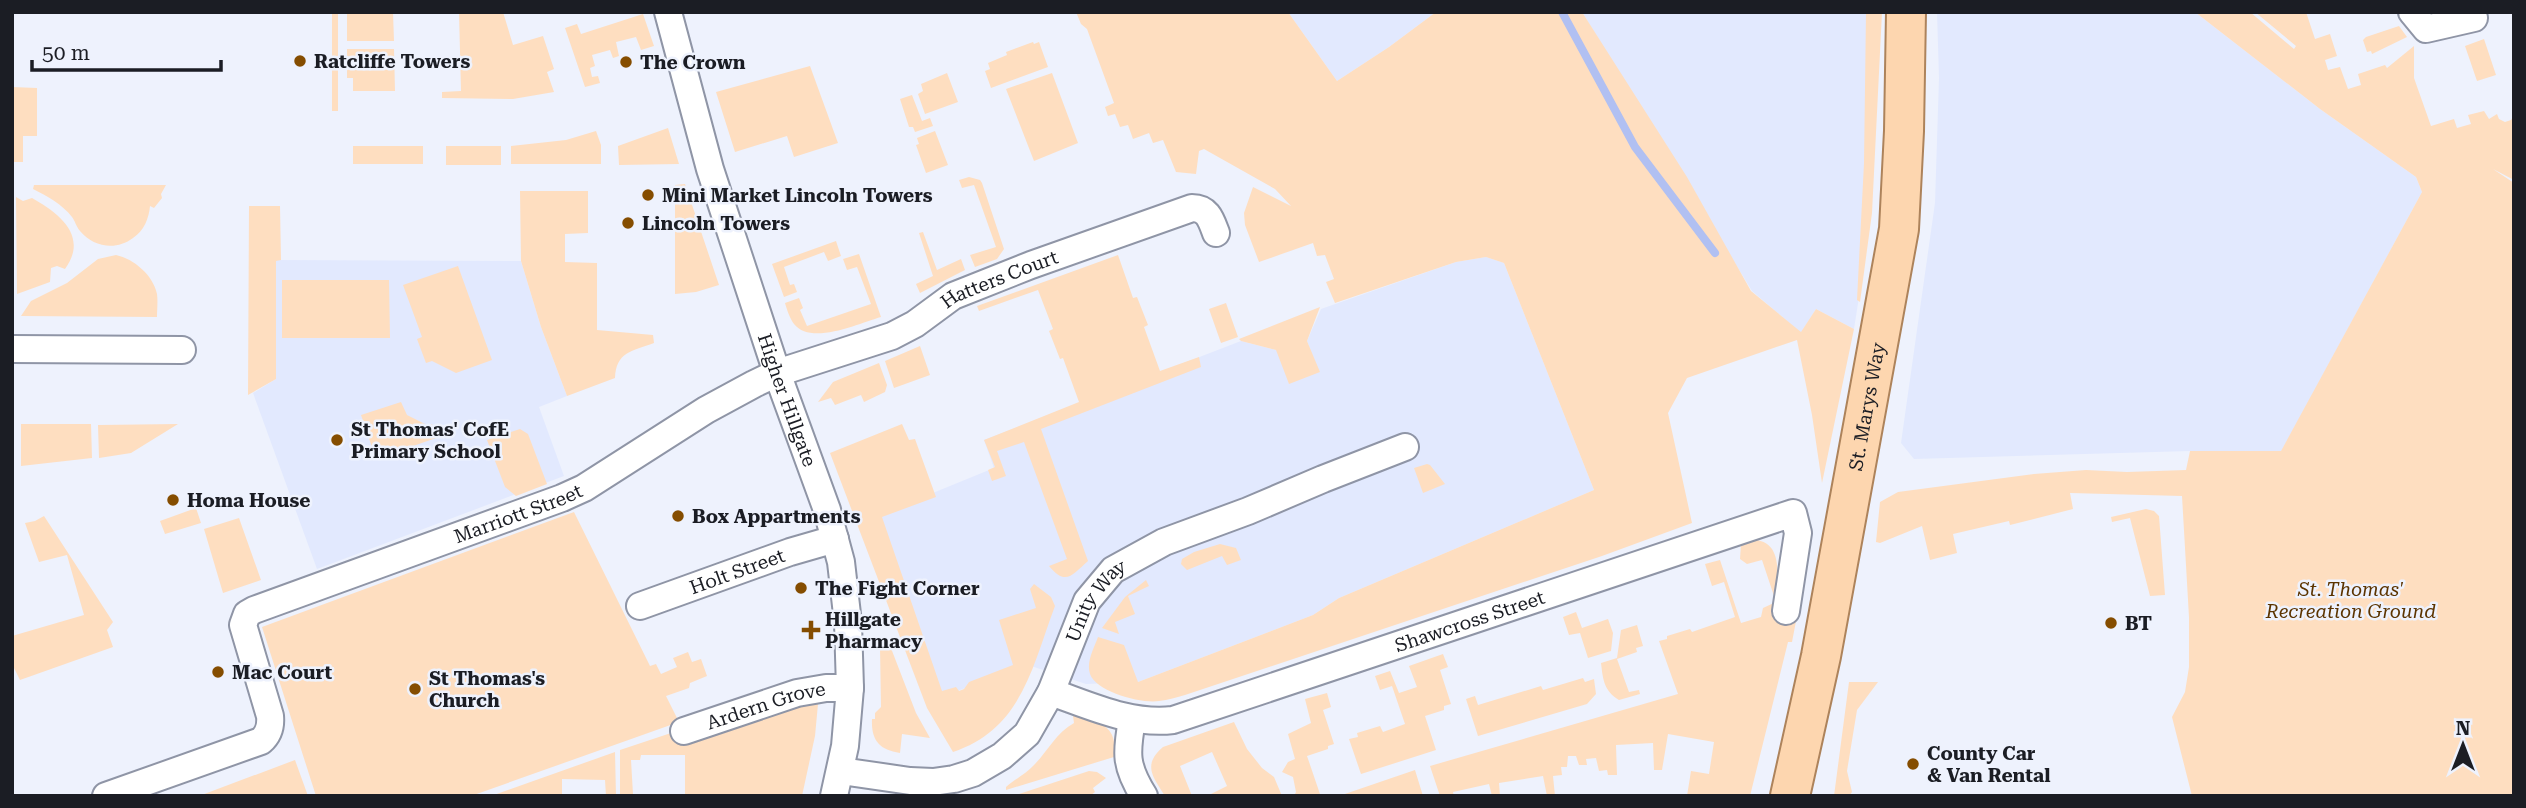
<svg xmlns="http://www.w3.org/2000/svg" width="2526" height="808" font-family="'Roboto Serif',serif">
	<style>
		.built { fill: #e2e9fe }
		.green { fill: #fedec0 }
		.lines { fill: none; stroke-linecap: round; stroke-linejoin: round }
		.stream { stroke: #b1c0f2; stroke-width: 8 }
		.street-casing { stroke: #8f95a6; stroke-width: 30 }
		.primary-casing { stroke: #ad835b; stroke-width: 42 }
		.street { stroke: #fff; stroke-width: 26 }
		.primary { stroke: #fdd6af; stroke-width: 38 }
		.poi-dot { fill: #854d00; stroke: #eef2fd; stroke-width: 2.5 }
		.labels { text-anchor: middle; stroke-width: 5; stroke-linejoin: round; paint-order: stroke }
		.poi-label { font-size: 19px; font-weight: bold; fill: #1b1d24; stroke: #eef2fd; text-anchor: start }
		.street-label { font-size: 19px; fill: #1b1d24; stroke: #eef2fd }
		.park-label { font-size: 19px; font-style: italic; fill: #5c3400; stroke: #eef2fd }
	</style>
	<rect width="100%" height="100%" fill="#eef2fd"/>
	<path class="built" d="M1288 12H1436L1389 47 1337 81Z
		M1582 12H1871L1864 265 1854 329 1816 309 1801 333 1752 291Z
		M1937 12H2195L2320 109 2416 177 2422 192 2281 452 2190 451 1914 459 1901 443 1935 203 1939 78Z
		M1486 257 1504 263 1594 490 1339 598 1313 615 1138 682 1086 684 1028 665 941 697 879 515 994 468 984 440 1241 341 1276 350 1319 372 1307 341 1321 309 1456 262Z
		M276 260 521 261 541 327 567 396 539 407 564 476 317 569 253 393 276 379Z"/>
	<path class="green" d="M332 12H338V111H332Z
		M347 12H393L394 41H347Z
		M459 12H503L513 45 543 36 554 69 547 72 554 92 513 99 442 98V92L461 91Z
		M1076 12H1288L1337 81 1389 47 1436 12H1582L1687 177 1751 291 1801 332 1816 309 1854 329 1822 483 1812 415 1797 340 1687 378 1668 413 1692 523 1602 556 1185 695C1177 697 1168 700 1159 701 1142 704 1096 692 1090 674 1086 662 1094 648 1098 637L1124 645 1138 682 1313 615 1339 598 1594 490 1504 263 1486 257 1456 262 1335 303 1326 282 1334 279 1325 255 1317 256 1313 243 1259 262 1245 225 1244 213 1253 187 1291 206 1275 189 1204 149 1199 151 1196 174 1176 172 1163 140 1153 143 1149 133 1133 139 1128 125 1120 127 1115 114 1108 116 1105 107 1114 103 1087 29 1081 24Z
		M1866 12H1882L1872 213 1860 302 1857 300 1864 163Z
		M2195 12H2250L2294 49 2296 46 2255 12H2306L2315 39 2330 34 2337 56 2325 60 2328 70 2340 67 2348 89 2361 85 2358 74 2385 65 2387 68 2414 46V78L2431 126 2454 119 2457 128 2471 124 2468 115 2484 111 2489 119 2497 114 2499 119 2505 122 2511 120 2514 115V180L2493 169 2514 183V796H2192L2172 717 2185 692 2189 667V617L2182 496 2070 493 2073 509 2010 525 2009 521 1953 534 1957 553 1930 560 1922 526 1880 543 1876 542 1880 502 1898 492 2034 474 2086 470 2127 472 2186 470 2190 451H2281L2422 192 2416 177 2320 109Z
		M643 14 654 46 641 50 636 37 616 42 619 56 613 58 610 50 592 55 595 66 590 68 592 77 598 76 600 83 585 87 565 28 577 24 581 34Z
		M2399 26 2407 37 2372 54 2371 51 2367 52 2363 40 2366 37Z
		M2484 39 2496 75 2477 81 2465 46Z
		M1033 42 1034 44 1039 42 1048 67 991 88 985 71 990 69 988 63 1007 55 1006 52Z
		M347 49H394L395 91H353V78H347Z
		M810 66 838 143 794 157 787 136 735 152 716 92Z
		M947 73 958 102 925 114 918 94 923 91 921 84Z
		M1052 73 1078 143 1034 161 1006 89Z
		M12 87 37 88V136H23V162H12Z
		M912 95 922 121 930 118 933 126 915 132 913 127H909L900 99Z
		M668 128 679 164 619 165 618 146Z
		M596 131 601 145V164H511V146L566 140Z
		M935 131 948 165 926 173 916 145 919 144 917 138Z
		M353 146H423V164H353Z
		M446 146H501V165H446Z
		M969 177 980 180 982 183 1004 249 997 259 975 267 970 255 996 247 974 185 962 188 959 180Z
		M685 184 719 285 696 292 675 294V185Z
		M34 185H166L161 194 162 198 154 208 150 206C149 218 144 231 133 238 116 251 93 247 80 231 76 226 75 221 72 217 62 204 47 196 33 189Z
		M520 191H588V233L565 234V262L597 263V330L653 335 654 343C632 351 616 352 615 378L567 396 541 327 521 261Z
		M16 197 23 201 32 198C59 213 89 236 65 269L57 266 51 268 50 282 17 294Z
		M249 206H280L281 260 276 261V379L248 395Z
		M923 232 937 270 961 259 965 270 920 293 916 284 933 276 919 233Z
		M836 241 841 256 828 261 824 252 784 267 790 285 794 284 797 292 784 297 772 264Z
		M859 254 881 317C860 323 811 346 794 324 790 319 787 310 785 303L799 298 803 308 800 310 807 326 871 304 857 267 847 270 843 259Z
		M116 255C134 259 153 275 157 294 158 301 157 310 157 317L21 316 31 301 67 283 98 259Z
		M1118 255 1133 298 1137 297 1148 325 1144 327 1160 371 1199 357 1201 367 1041 429 1088 561C1073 574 1066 587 1049 566L1067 559 1024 442 997 451 1006 476 992 481 988 470 995 467 984 440 1079 402 1063 358 1060 359 1049 331 1053 329 1038 290 979 311 977 306Z
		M458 266 492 360 456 373 432 361 426 363 417 339 422 337 403 285Z
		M282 280H389L390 338H282Z
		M1226 303 1238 337 1221 343 1209 309Z
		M1320 307 1307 341 1320 372 1289 384 1276 350 1241 341 1239 339Z
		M920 346 930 375 894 388 885 361Z
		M879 363 887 385 885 392 864 402 861 395 835 405 831 398 818 402 833 382Z
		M401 402 407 415 429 426 432 424 436 438 376 459 361 415Z
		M21 424H91L92 458 21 466Z
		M178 424 131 453 99 458 98 425Z
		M902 424 909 440 915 439 936 497 882 517 942 691 956 687 959 691 964 689 969 682 1013 665 999 620 1036 608 1030 589 1034 584 1051 597 1055 606C1032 667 1022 729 953 752L927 708 830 453Z
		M520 429 528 434 547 484 516 496 505 487 487 440Z
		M1427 464 1430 465 1445 484 1423 493 1414 468Z
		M196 508 201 523 165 534 160 521Z
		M2146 509 2154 511 2159 516 2165 595 2150 596 2130 518 2112 522 2111 517Z
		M574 512 650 666 656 664 661 674 677 667 673 658 688 652 692 662 701 659 707 676 690 683 689 688 666 696 679 722 471 796H316L262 627Z
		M44 516 113 622 107 630 113 647 20 680 12 664V636L84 615 67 555 39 562 25 523 35 521Z
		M239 518 261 580 223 593 204 529Z
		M1757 540C1777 544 1777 561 1778 578L1803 564H1807L1792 642H1788L1750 796H1687L1691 771 1709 774 1714 742 1668 734 1662 770H1654L1653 743 1616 745 1617 775H1608L1607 770 1599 771 1596 758 1586 759 1587 765H1579L1576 756H1568L1567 767H1561L1562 775 1553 776 1555 796H1547L1543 776 1499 783 1500 796H1492L1489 784 1453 792 1454 796H1440L1430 766 1678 694 1659 641 1667 639V636L1690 629 1692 632 1735 617 1724 582 1712 586 1705 564 1720 560 1741 623 1761 617 1763 608 1776 602 1762 560 1747 564 1740 559 1741 544Z
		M1220 544 1236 548 1241 560 1227 565 1222 556 1187 570 1181 564 1182 559 1194 552Z
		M1146 580 1149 586 1128 596 1135 614 1115 622 1119 634 1102 628 1125 597Z
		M1576 612 1582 628 1608 619 1613 633 1611 651 1588 658 1580 633 1569 635 1563 617Z
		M1637 625 1643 646 1636 648 1637 652 1617 659 1629 692 1639 690 1640 694 1619 700C1604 691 1603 680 1601 663L1617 658 1621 630Z
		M889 643 916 713 930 738 902 734 900 753C879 750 871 740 872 719H875V713L881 707 880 647Z
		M1443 654 1448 667 1440 670 1451 704 1444 706V710L1425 716 1436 750 1361 774 1349 739 1358 737 1357 733 1380 726 1383 732 1405 724 1392 686 1380 690 1375 676 1390 671 1399 693 1417 687 1409 666Z
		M1583 678 1585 682 1594 679 1596 694 1587 704 1478 736 1466 699 1475 696 1478 705 1541 686 1543 690Z
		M1849 682H1878L1857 710 1847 771 1852 792 1849 796H1834Z
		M1327 693 1331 707 1323 710 1334 744 1328 746V749L1307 756 1320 794 1294 796 1296 792 1293 777 1282 772 1288 762 1295 759 1288 734 1311 723 1305 699Z
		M809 704H818L815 736 802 796H694V794H685V755H641L640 760H631L633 794H620V750L677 731Z
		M1079 715C1104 723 1118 729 1114 757L1006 790V787C1015 779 1026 774 1034 765 1048 751 1056 733 1074 723L1073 716Z
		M1234 722 1247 749 1262 768 1274 777 1282 796H1207L1227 786 1212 752 1180 766 1192 796H1165C1153 777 1142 765 1163 747Z
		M615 752 616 796H606L605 780 562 779V796H491Z
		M295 760 308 796H199Z
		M1415 770 1423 796H1339Z
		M1089 771 1097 772 1106 778 1093 788 1095 792 1090 796H1013Z"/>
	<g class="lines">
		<path class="stream" d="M1562 12 1635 147 1715 253"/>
		<defs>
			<g id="street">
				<path id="s1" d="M668 12 710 169 777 373 827 510 841 562 848 623 850 688 845 746 834 796"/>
				<path d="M2412 12 2426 29 2474 18"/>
				<path d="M12 349 182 350"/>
				<path id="s2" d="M640 606 790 552 835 539"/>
				<path id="s3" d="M1051 692C1091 706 1131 725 1173 720L1793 513 1798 533 1786 611"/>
				<path d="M1132 720C1126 753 1125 766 1144 796"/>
				<path id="s4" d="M684 731 797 693 826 688H850"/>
				<path id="s5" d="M841 771 910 781 933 782 954 779 973 773 1002 756 1027 734 1051 692 1087 601 1113 570 1164 542 1248 511 1323 479 1405 447"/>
				<path id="s6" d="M106 796 261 741C269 734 271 726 270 716L243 625 247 614 254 610 562 498 584 488 706 410 754 384 777 373 892 336 915 324 953 296 1031 265 1192 208C1208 208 1211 220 1216 233"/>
			</g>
			<g id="primary">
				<path id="s7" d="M1790 796 1821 656 1899 229 1904 131 1906 12"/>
			</g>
		</defs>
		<use href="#street" class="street-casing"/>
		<use href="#primary" class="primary-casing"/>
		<use href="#street" class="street"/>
		<use href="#primary" class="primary"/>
	</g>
	<g class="poi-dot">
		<circle cx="300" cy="61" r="7"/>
		<circle cx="626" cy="62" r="7"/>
		<circle cx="648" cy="195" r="7"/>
		<circle cx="628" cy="223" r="7"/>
		<circle cx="337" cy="440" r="7"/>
		<circle cx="173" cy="500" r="7"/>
		<circle cx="678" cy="516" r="7"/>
		<circle cx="801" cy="588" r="7"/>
		<circle cx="2111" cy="623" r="7"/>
		<path d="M807.5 619.5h7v7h7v7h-7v7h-7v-7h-7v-7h7z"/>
		<circle cx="218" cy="672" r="7"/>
		<circle cx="415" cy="689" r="7"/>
		<circle cx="1913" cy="764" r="7"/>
	</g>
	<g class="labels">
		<g class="poi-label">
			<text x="314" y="68">Ratcliffe Towers</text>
			<text x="640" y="69">The Crown</text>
			<text x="662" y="202">Mini Market Lincoln Towers</text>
			<text x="642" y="230">Lincoln Towers</text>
			<text x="351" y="436">St Thomas' CofE<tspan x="351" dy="22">Primary School</tspan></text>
			<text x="187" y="507">Homa House</text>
			<text x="692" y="523">Box Appartments</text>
			<text x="815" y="595">The Fight Corner</text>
			<text x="825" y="626">Hillgate<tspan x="825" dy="22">Pharmacy</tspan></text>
			<text x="2125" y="630">BT</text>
			<text x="232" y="679">Mac Court</text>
			<text x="429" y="685">St Thomas's<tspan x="429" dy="22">Church</tspan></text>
			<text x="1927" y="760">County Car<tspan x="1927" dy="22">&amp; Van Rental</tspan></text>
		</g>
		<g class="street-label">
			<text dy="7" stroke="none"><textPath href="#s6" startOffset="1127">Hatters Court</textPath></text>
			<text dy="7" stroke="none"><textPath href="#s1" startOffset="406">Higher Hillgate</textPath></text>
			<text dy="7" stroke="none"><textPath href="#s7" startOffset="397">St. Marys Way</textPath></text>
			<text dy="7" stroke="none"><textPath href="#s6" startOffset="588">Marriott Street</textPath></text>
			<text dy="7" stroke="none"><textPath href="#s2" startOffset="103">Holt Street</textPath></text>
			<text dy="7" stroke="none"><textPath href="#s5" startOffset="352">Unity Way</textPath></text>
			<text dy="7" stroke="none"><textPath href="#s3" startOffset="439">Shawcross Street</textPath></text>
			<text dy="7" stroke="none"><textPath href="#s4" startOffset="86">Ardern Grove</textPath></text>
		</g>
		<g class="park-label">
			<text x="2351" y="596">St. Thomas'<tspan x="2351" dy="22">Recreation Ground</tspan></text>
		</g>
	</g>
	<rect width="2526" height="808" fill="none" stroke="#1b1d24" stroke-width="28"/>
	<g transform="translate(2463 745)" stroke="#eef2fd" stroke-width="5" paint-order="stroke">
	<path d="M0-5L12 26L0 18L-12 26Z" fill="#1b1d24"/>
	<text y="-10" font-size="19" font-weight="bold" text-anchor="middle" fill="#1b1d24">N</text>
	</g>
	<path d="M32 60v10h189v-10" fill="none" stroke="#1b1d24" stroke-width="3.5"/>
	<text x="42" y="60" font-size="21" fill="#1b1d24" stroke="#eef2fd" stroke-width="5" paint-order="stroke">50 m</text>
</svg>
